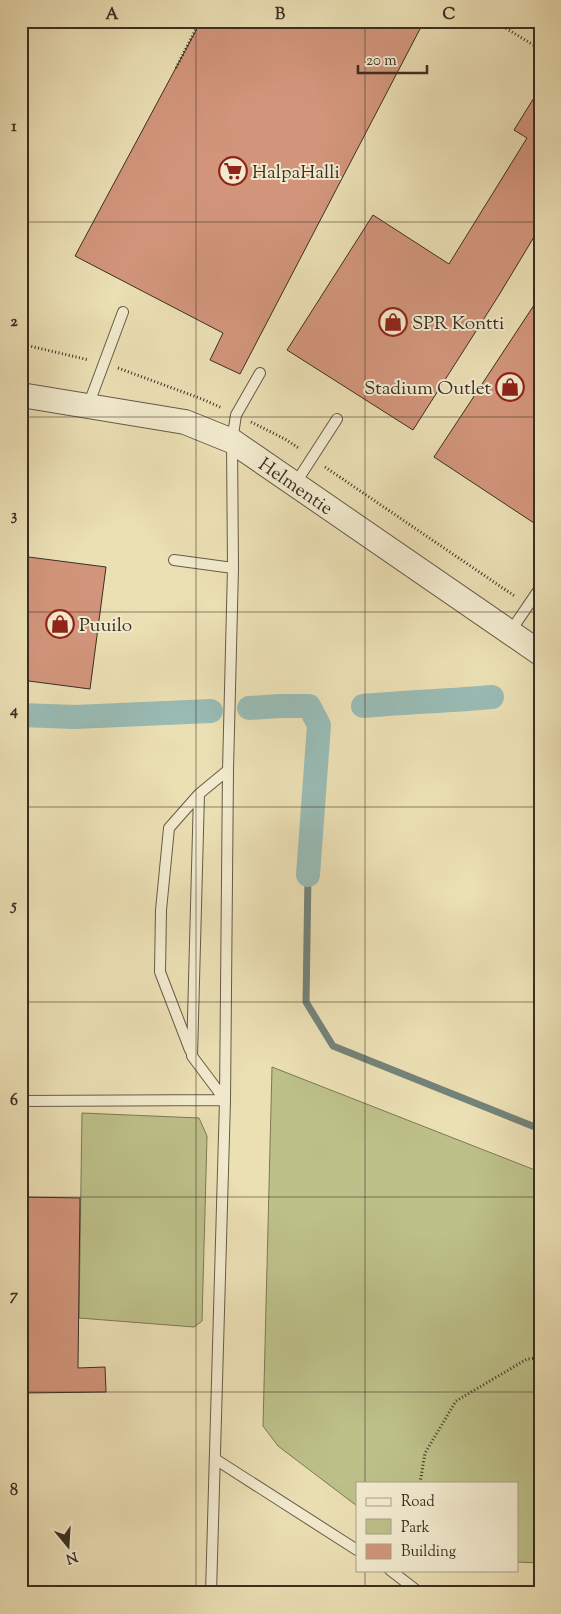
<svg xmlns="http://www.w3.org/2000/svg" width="561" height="1614" font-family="'Sorts Mill Goudy',serif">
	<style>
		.green { fill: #bdc089; stroke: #7c7856 }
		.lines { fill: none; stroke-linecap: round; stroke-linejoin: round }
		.stream { stroke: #73837a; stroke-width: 7 }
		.canal { stroke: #99bbb4; stroke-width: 24 }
		.building { fill: #d2957b; stroke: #3a2f23 }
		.service-casing { stroke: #665b47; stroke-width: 12 }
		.tertiary-casing { stroke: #665b47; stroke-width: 26 }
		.path { stroke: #3a2f23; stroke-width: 3; stroke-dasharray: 1 2.5; stroke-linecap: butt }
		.service { stroke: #f2eace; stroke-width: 10 }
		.tertiary { stroke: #f2eace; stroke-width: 24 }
		.grid { fill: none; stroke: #3a2f23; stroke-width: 1; stroke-opacity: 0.55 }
		.labels { text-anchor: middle; stroke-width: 4; stroke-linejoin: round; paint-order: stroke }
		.poi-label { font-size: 19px; fill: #3a2f23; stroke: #f2eace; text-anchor: start }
		.street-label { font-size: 19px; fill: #3a2f23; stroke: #f2eace }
		.neatline { fill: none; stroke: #3a2f23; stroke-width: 2 }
		.grid-label { font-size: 16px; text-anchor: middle; font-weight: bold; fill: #3a2f23 }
	</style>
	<rect width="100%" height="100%" fill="#ebdfb4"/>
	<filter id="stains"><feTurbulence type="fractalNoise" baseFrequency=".004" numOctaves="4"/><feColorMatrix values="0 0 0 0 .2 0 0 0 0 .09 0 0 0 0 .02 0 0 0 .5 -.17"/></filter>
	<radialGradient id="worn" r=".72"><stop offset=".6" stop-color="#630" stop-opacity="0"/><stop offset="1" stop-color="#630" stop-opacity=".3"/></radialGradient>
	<path class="green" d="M272 1067 540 1172V1563L517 1562V1483H357V1506L278 1446 263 1426Z
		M82 1113 199 1118 207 1136 202 1321 194 1327 79 1318Z"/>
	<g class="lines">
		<path class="stream" d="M308 875 306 1002 333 1046 540 1129"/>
		<path class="canal" d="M363 706C406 702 449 701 492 697
			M249 708 280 706H309L319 725 308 875
			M21 715 75 717 211 711"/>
	</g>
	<path class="building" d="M201 21H411L421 27 240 374 210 360 223 333 75 256Z
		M540 88V227L499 295 413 430 287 350 373 215 449 264 527 138 514 130Z
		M540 296V527L434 457Z
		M21 556 106 567 90 689 21 680Z
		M21 1197 80 1198 78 1368 105 1367 106 1392 21 1393Z"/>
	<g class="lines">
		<defs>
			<path id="service" d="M88 406 123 312
				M295 484 337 419
				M174 560 233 568
				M510 632 540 588
				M190 1050 160 972 161 910 169 828 199 794
				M225 1100 192 1056 199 794 228 770
				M21 1101 225 1100
				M215 1459 357 1550
				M390 1570 420 1593
				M211 1593 225 1100 228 770 233 568 232 441 236 415 260 373"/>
			<g id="tertiary">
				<path id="s1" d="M21 395 185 422 232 441 540 653"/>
			</g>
		</defs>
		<use href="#service" class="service-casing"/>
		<use href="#tertiary" class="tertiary-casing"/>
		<path class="path" d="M494 21 540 49
			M176 68 200 21
			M21 344 89 360
			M118 368 202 399 222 408
			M251 422 285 439 300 449
			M325 467 516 597
			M420 1483 425 1453 456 1401 527 1359 540 1358"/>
		<use href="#service" class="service"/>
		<use href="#tertiary" class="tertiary"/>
	</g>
	<path class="grid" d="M196 21V1593M365 21V1483M21 222H540M21 417H540M21 612H540M21 807H540M21 1002H540M21 1197H540M21 1392H540M365 1570V1593"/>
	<defs>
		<symbol id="supermarket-ring" viewBox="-11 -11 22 22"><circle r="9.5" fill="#f2eace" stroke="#8f2418" stroke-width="1.5"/><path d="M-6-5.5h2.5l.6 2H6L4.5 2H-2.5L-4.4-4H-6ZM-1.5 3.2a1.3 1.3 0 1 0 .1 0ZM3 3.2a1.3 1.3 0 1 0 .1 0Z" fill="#8f2418"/></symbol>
		<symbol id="shop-ring" viewBox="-11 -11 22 22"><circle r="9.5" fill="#f2eace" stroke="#8f2418" stroke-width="1.5"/><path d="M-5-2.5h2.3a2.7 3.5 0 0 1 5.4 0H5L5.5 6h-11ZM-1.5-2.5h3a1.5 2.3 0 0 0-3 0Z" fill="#8f2418"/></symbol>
	</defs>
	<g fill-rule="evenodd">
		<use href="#supermarket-ring" x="217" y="155" width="32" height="32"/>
		<use href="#shop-ring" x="377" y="306" width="32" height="32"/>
		<use href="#shop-ring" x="494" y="371" width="32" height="32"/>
		<use href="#shop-ring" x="44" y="608" width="32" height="32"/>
	</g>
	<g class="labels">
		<g class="poi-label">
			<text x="252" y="178">HalpaHalli</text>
			<text x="412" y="329">SPR Kontti</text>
			<text x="491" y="394" text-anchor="end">Stadium Outlet</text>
			<text x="79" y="631">Puuilo</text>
		</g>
		<g class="street-label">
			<text dy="7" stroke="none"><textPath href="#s1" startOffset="295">Helmentie</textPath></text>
		</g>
	</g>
	<rect width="561" height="1614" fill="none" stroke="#ebdfb4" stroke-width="55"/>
	<rect x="356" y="1482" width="162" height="90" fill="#f2eace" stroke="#a89f8a"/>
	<rect x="366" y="1498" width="25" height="8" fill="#f2eace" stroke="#a89f8a"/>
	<text x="401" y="1506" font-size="15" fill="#3a2f23">Road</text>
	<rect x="366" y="1519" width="25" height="15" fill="#bdc089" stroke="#a89f8a"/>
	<text x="401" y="1532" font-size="15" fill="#3a2f23">Park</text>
	<rect x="366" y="1544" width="25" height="15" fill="#d2957b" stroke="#a89f8a"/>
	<text x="401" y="1556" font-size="15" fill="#3a2f23">Building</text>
	<g transform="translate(68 1546) rotate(162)" stroke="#f2eace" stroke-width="4" paint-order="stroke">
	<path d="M0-4L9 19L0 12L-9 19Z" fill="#3a2f23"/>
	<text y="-8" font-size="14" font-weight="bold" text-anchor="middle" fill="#3a2f23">N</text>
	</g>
	<path d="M358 65v8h69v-8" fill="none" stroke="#3a2f23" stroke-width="2.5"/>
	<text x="366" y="65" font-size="15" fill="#3a2f23" stroke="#f2eace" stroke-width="4" paint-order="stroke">20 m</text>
	<rect x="28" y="28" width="506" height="1558" class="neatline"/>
	<g class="grid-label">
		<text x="112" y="19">A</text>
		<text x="280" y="19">B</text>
		<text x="449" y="19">C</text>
		<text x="14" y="131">1</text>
		<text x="14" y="326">2</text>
		<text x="14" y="520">3</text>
		<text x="14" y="715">4</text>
		<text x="14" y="910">5</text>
		<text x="14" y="1105">6</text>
		<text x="14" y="1300">7</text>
		<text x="14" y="1495">8</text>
	</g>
	<rect width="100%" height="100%" filter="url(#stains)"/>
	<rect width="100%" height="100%" fill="url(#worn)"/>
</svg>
